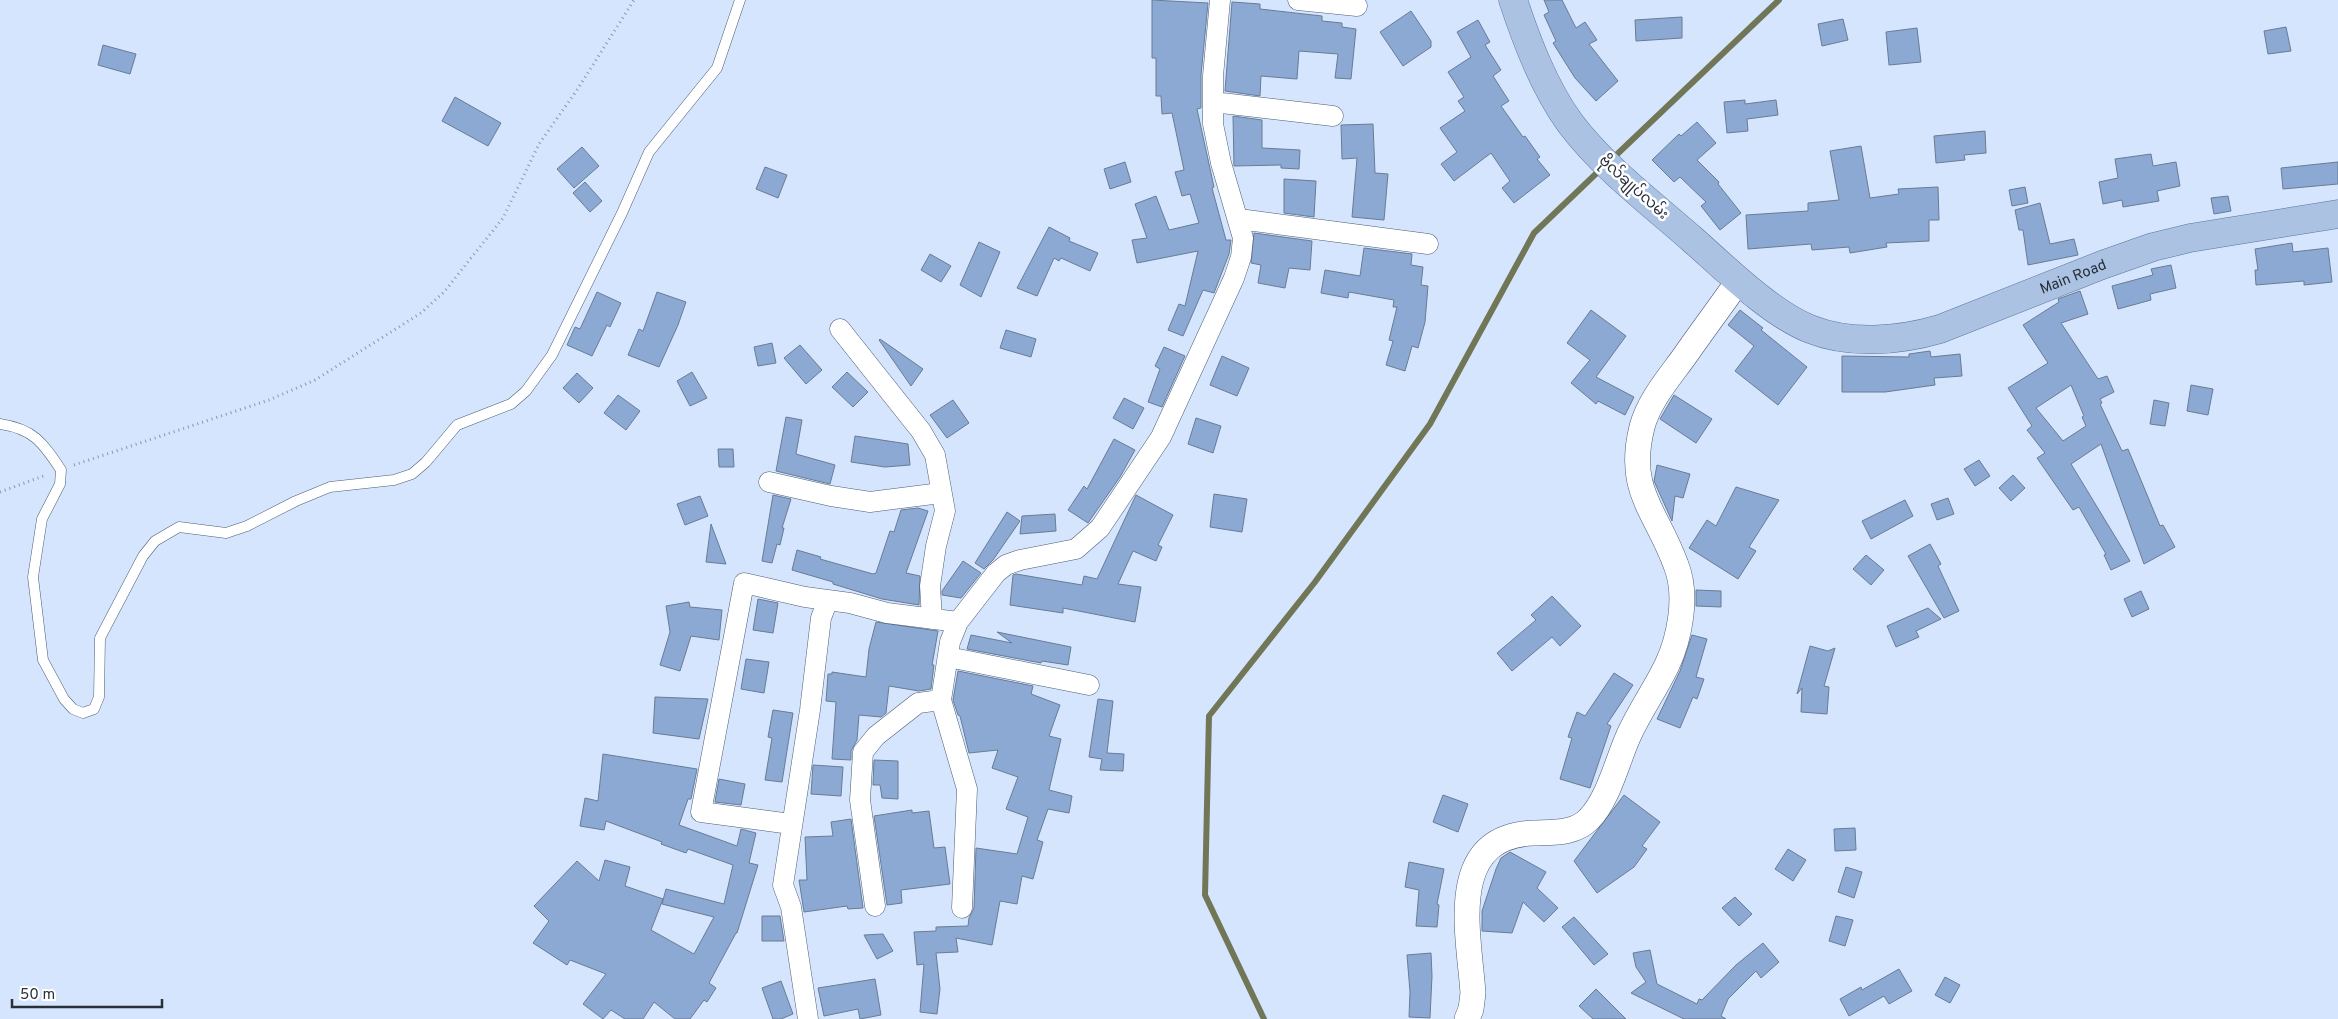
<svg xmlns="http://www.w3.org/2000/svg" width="2338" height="1019" font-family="Overpass,'Noto Sans Myanmar',sans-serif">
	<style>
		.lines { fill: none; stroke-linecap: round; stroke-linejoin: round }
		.stream { stroke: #707656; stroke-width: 6 }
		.building { fill: #8ba9d3; stroke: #697c96; fill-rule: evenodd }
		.service-casing { stroke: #4b5d76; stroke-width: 11 }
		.minor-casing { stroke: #4b5d76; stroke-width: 21 }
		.tertiary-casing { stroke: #4b5d76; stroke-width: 26 }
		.primary-casing { stroke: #59749b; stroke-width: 29 }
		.path { stroke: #8b98ab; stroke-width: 3; stroke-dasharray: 1 4; stroke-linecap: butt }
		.service { stroke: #fff; stroke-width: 10 }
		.minor { stroke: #fff; stroke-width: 20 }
		.tertiary { stroke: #fff; stroke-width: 25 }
		.primary { stroke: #abc2e2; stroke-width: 28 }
		.labels { text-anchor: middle; stroke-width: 5; stroke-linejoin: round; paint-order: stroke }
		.street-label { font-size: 15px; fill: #28303b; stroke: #fff }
	</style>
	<rect width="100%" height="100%" fill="#d4e5fd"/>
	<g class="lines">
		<path class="stream" d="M1611 160 1779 0
			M1264 1019 1205 895 1209 716 1315 582 1430 424 1534 233 1602 168"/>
	</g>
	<path class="building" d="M1152 0 1208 3 1201 75V108L1197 109 1214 187 1212 188 1226 240H1231L1229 254 1214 293 1203 290 1183 336 1168 330 1179 304 1185 306 1198 251 1137 263 1132 240 1147 238 1135 204 1156 196 1169 230 1199 223 1190 194 1182 196 1175 172 1184 170 1172 113 1162 114 1161 96H1156V58H1152Z
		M1544 0H1562L1576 28 1585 22 1597 40 1589 44 1618 81 1596 101 1575 78 1553 43 1556 41 1544 15 1549 12Z
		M1232 2 1260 4V9L1322 16V21L1342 23V27L1356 29 1351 79 1335 78 1338 54 1299 51 1297 79 1261 76 1260 96 1225 91Z
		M1411 11 1431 41V47L1403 66 1380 32Z
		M1682 17V38L1636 41 1635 20Z
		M1843 19 1848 40 1822 46 1818 24Z
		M1478 20 1490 42 1485 45 1501 70 1493 76 1509 101 1501 106 1523 137 1525 136 1540 157 1537 159 1550 175 1514 203 1502 188 1510 181 1491 153 1454 181 1441 164 1457 152 1440 128 1465 111 1458 101 1464 97 1448 72 1471 57 1457 32Z
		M2286 27 2291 51 2268 54 2264 31Z
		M1917 28 1921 62 1889 65 1886 32Z
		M103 45 136 54 130 74 98 65Z
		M455 97 501 123 488 146 442 121Z
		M1745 100V104L1776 100 1778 115 1747 119 1748 131 1727 133 1724 102Z
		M1233 116 1262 120V148L1300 150 1299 169 1281 168V165L1234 166Z
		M1697 122 1716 143 1697 160 1719 182 1718 184 1741 213 1720 230 1701 206 1706 202 1680 177 1674 182 1652 160 1679 134 1681 136Z
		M1373 124 1375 173 1388 174 1384 220 1352 217 1357 158 1342 159 1341 125Z
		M1985 131 1986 153 1964 155 1965 160 1936 163 1934 136Z
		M1861 146 1870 198 1899 194 1898 189 1938 187 1939 220H1929V241L1886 243 1887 247 1850 253 1849 247 1812 250 1811 244 1748 249 1746 215 1808 211V203L1839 200 1830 151Z
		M582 147 599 166 574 188 557 169Z
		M2151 154 2153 166 2176 162 2180 186 2157 191 2159 201 2123 207 2122 200 2103 204 2099 182 2118 178 2115 159Z
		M1125 162 1131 182 1110 189 1104 169Z
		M2338 162V184L2283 189 2281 168Z
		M765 167 787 175 778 198 756 189Z
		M1284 179 1316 181 1314 217 1284 213Z
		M585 182 602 201 590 212 573 193Z
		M2025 187 2028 203 2012 206 2009 190Z
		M2228 196 2231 211 2214 214 2211 198Z
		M2040 203 2050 244 2074 239 2078 255 2028 265 2023 230H2019L2015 210Z
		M1049 227 1070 238 1069 241 1098 253 1090 271 1061 258 1059 261 1054 258 1037 296 1017 288Z
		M1254 233 1312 241 1310 270 1289 268 1285 288 1258 283 1261 265 1251 263Z
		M979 242 1000 252 981 297 960 285Z
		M2292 243 2293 252 2328 248 2332 282 2304 285V281L2256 285 2255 270H2258L2255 249Z
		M1364 248 1412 254 1411 265 1423 267 1421 285 1428 286 1425 322 1418 348 1412 346 1405 371 1386 365 1393 341 1389 340 1397 307H1393L1394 300 1349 292 1348 298 1321 293 1325 270 1360 276Z
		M930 254 951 266 941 282 921 270Z
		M2171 265 2176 288 2150 294 2151 300 2118 309 2112 286 2153 275 2151 269Z
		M2080 291 2088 314 2061 323 2098 379 2107 376 2114 392 2100 399 2102 403 2100 404 2122 451 2128 449 2160 526 2163 525 2175 547 2144 564 2101 444 2071 464 2130 561 2111 570 2104 555 2106 554 2079 507 2073 510 2037 458 2045 453 2027 430 2032 426 2008 388 2048 363 2023 325 2059 302 2058 299ZM2071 385 2084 416 2082 417 2086 426 2063 441 2036 408Z
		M597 292 621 303 610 327 607 325 592 356 567 345 575 327 580 329Z
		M657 292 686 302 678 325 659 367 628 355 639 329 643 331Z
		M1591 310 1626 336 1596 377 1634 397 1625 415 1598 401 1596 404 1571 383 1590 360 1567 343Z
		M1740 310 1763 328 1761 330 1807 367 1778 405 1735 371 1754 346 1728 325Z
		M1006 330 1036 339 1031 357 1000 348Z
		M880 339 923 369 911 386 879 340Z
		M772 343 776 363 758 366 754 347Z
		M800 345 822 370 806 384 784 358Z
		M1164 347 1185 356 1162 407 1148 402 1160 369 1155 366Z
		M1930 351 1931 357 1960 354 1962 376 1934 378 1935 385 1885 392H1842V356L1909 357V354Z
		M1222 356 1249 368 1237 396 1210 385Z
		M692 372 707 398 690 406 677 381Z
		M847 372 868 392 853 407 832 387Z
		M577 373 593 388 579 403 563 388Z
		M2191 385 2213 389 2208 415 2187 411Z
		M618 395 640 411 626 430 604 413Z
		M1674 395 1712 419 1696 443 1660 419Z
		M1124 398 1144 408 1133 429 1113 418Z
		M953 400 969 423 947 438 930 415Z
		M2154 400 2169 403 2165 426 2150 424Z
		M786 417 802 420 796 454 835 465 830 484 776 471Z
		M1196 418 1221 426 1213 453 1188 444Z
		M855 436 908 444 910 465 885 467 851 462Z
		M1114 439 1135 450 1120 477 1088 523 1068 510 1084 486 1087 489Z
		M718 449H733L734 467H719Z
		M1979 460 1990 476 1975 486 1964 469Z
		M1657 465 1690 474 1683 498 1675 496 1672 521 1654 481Z
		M2013 475 2025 488 2011 501 1999 488Z
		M1736 487 1779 500 1749 547 1756 551 1738 579 1689 548 1707 520 1716 526Z
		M1214 494 1247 499 1242 532 1210 527Z
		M773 495 791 499 782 528H784L780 545 777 544 772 563 762 561Z
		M1136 495 1173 515 1158 545 1162 547 1156 561 1133 551 1118 584 1141 587 1135 622 1063 608V613L1010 605 1013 575 1016 574 1082 585 1084 576 1097 579Z
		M700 496 708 516 685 525 677 504Z
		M1948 498 1954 514 1937 520 1931 504Z
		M1905 500 1913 516 1871 539 1862 521Z
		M918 508 928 511 906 573 920 576 919 605 882 599 833 584V582L792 570 797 550 821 557 820 559 873 574 876 573 890 531 894 532 901 510Z
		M1007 512 1020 521 993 560 984 569 975 563Z
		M1055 514 1056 531 1020 534 1022 516Z
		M711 524 726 564 706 562Z
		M1930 544 1941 564 1938 566 1959 611 1944 618 1908 556Z
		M1866 555 1884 570 1871 585 1853 569Z
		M963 561 981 573 961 598 942 595V591Z
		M1696 590 1721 591V607L1696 606Z
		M2141 591 2149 609 2132 617 2124 599Z
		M1552 596 1581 626 1560 646 1552 637 1512 671 1497 653 1536 620 1531 615Z
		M758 599 778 603 773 633 753 630Z
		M689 602 690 607 722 610 719 640 691 636 680 671 660 665 670 632 666 606Z
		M1928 608 1941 619 1916 631 1919 637 1896 647 1887 626Z
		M876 622 938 631 932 665H934L931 689 919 691 889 686 886 713 881 717 859 715 857 740 851 751V760L832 759 836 702 826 701 828 674H832V672L866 677 869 649Z
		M997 632 1071 647 1068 665 1042 661 1041 663 967 649 971 635 1012 643Z
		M1692 635 1707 639 1696 677 1704 679 1697 699 1693 697 1680 728 1657 719 1680 671Z
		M1810 646 1828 651 1835 648 1824 686 1829 687 1827 714 1801 712 1802 688 1797 694Z
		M746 659 769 662 764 693 741 689Z
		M958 671 1033 686 1031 694 1060 705 1049 736 1061 739 1049 790 1072 796 1069 813 1048 809 1037 840 1043 842 1033 879 1022 876 1017 904 1000 901 992 945 956 938 958 952 936 953 940 989 937 1014 920 1012 924 964 917 965 914 932 936 931V927L968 926 969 918 974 908 976 848 1017 854 1028 817 1006 809 1018 777 992 768 998 750 969 753 960 716 958 715 953 700Z
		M1614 673 1633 685 1607 724 1611 726 1590 788 1560 779 1572 738 1568 737 1577 712 1585 716Z
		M655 697 708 699 699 739 653 733Z
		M1098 699 1113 701 1107 753 1124 754 1123 771 1100 770 1102 759 1089 757Z
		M773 710 793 713 782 782 765 780 772 738 768 737Z
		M603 754 697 769 691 799H688L679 825 737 846 741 829 756 833 749 863 758 865 737 933H736L709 983 716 988 707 1002 704 1000 690 1019H675L654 1002 643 1019H625L611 1010 603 1019 583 1004 606 974 570 960 567 965 533 943 549 921 534 906 577 861 599 881 605 860 630 867 625 886 663 899 651 930 694 954 714 917 662 904 666 889 724 904 733 865 688 849 686 853 661 844 662 842 606 821 604 830 580 826 585 798 598 801Z
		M874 760 898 761V799L882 798 880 785H873Z
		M813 765 843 767 841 796 811 794Z
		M719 779 745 784 741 805 715 802Z
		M1443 795 1468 804 1458 832 1433 822Z
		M1624 795 1660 822 1642 846 1647 849 1634 867 1597 893 1574 861Z
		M912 810V813L929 811 934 848 945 847 950 884 901 890 902 903 887 905 874 816Z
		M851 819 863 908 848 909 847 906 804 912 799 880H807L805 837 833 836 831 822Z
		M1855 828 1856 850 1835 851 1834 829Z
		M1788 849 1806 860 1793 881 1775 869Z
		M1510 852 1546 872 1537 888 1558 908 1544 922 1523 902 1512 933 1482 931V911L1496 869 1501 858Z
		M1409 862 1444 869 1437 904 1439 905 1437 927 1416 926 1419 890 1405 887Z
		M1846 867 1862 872 1854 898 1838 892Z
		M1735 897 1752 914 1739 926 1722 908Z
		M762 916H780L784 941H762Z
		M1836 916 1853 920 1845 946 1829 941Z
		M1574 917 1608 954 1594 965 1562 927Z
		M883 934 893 951 877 959 864 935Z
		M1763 943 1779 962 1761 978 1756 971 1728 999 1721 1016 1726 1019H1684L1631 993 1646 982 1636 967 1633 953 1650 950 1657 984 1697 1004 1699 999 1702 1000 1736 965Z
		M1431 953 1432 976 1430 1018 1409 1017 1410 992 1407 955Z
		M1899 969 1912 991 1889 1004 1884 996 1849 1016 1840 999 1861 987 1862 990Z
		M1945 977 1960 985 1950 1003 1935 995Z
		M875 979 881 1015 860 1019 858 1009 824 1016 818 988Z
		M781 981 793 1014 781 1019H773L762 988Z
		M1596 989 1626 1019H1593L1579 1006Z"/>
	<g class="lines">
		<defs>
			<path id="service" d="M0 424C34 429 43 443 61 470L60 484 42 519 33 577 43 660 64 699 73 709 83 713 94 709 99 697 100 638 143 556 155 541 179 527 226 533 247 526 296 501 330 487 394 480 412 474 426 462 457 425 511 404 526 391 552 355 622 213 649 152 717 68 740 0"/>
			<path id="minor" d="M1298 0 1357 6
				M1213 102 1333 116
				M1239 219 1428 244
				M840 329 921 431 935 455 945 511 936 546 930 586 932 619
				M769 482 831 496 870 502 941 493
				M948 657 1089 685
				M791 824 701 812 744 583 805 597 850 603 887 613 958 622
				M875 906 860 800 863 752 876 736 918 703 941 700
				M962 908 967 789 941 700 950 642 958 622 996 573 1006 565 1020 560 1076 549 1100 528 1161 437 1234 278 1241 257 1243 238 1221 163 1213 124V76L1220 0
				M808 1019 791 907 783 885 810 710 821 618 828 600"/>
			<path id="tertiary" d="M1467 1019 1471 1009 1473 993C1469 934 1445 837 1533 833 1553 832 1575 834 1589 819 1608 800 1617 762 1628 737 1639 712 1655 690 1667 665 1680 637 1688 595 1676 565 1656 510 1626 491 1642 427 1649 401 1668 379 1684 357 1702 331 1721 306 1739 280"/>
			<g id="primary">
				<path id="s1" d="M1513 0C1527 42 1544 87 1570 123 1604 168 1651 203 1693 240 1726 269 1770 313 1810 329 1850 345 1899 341 1940 329L2102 265 2153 247 2190 238 2338 214"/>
			</g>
		</defs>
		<use href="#service" class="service-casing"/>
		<use href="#minor" class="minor-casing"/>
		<use href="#tertiary" class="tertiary-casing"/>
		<use href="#primary" class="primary-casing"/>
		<path class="path" d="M74 465 269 400 315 380 421 313 444 292 503 218 539 144 577 90 634 0
			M0 492 46 475"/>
		<use href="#service" class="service"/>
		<use href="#minor" class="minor"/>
		<use href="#tertiary" class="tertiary"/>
		<use href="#primary" class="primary"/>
	</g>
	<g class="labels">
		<g class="street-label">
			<text transform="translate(1634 187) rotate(42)" y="5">ဗိုလ်‌ချုပ်‌လမ်း</text>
			<text dy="5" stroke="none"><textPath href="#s1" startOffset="729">Main Road</textPath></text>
		</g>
	</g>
	<path d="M12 999v8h150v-8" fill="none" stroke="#28303b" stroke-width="2.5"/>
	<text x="20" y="999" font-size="15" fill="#28303b" stroke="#ffffff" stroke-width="4" paint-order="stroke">50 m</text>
</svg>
